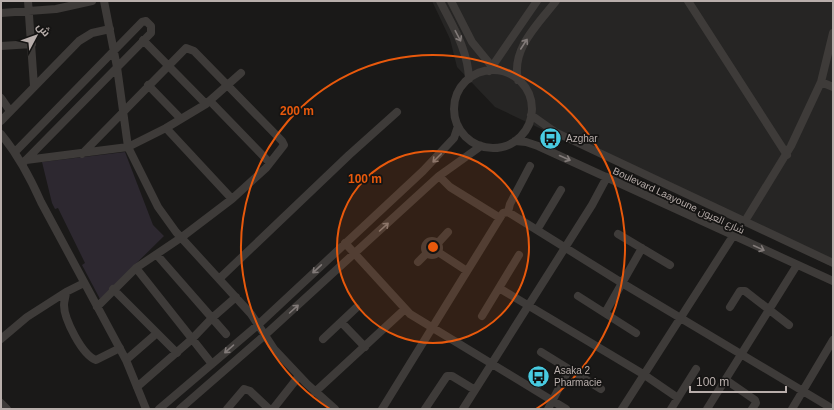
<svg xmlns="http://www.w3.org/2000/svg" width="834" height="410" font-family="Arial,Cairo,sans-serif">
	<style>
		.built { fill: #262524 }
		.green { fill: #2d2830 }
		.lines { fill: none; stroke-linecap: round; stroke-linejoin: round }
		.minor { stroke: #3e3b39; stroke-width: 8 }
		.oneway { stroke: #817a78 }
		.ring { fill: none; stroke: #e8590c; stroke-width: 2 }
		.labels { text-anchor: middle; stroke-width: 3.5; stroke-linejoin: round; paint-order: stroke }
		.poi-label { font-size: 10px; fill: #b8aeab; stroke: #151413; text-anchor: start }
		.street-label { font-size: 10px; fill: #b8aeab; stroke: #151413 }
		.centre { fill: #e8590c; stroke: #151413; stroke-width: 2 }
		.ring-label { font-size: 12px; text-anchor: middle; font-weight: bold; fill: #e8590c; stroke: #151413; stroke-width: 3.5; stroke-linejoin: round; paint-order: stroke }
	</style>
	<rect width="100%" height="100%" fill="#1a1918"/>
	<path class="built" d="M432 1H833V267L495 107 457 67 450 39Z"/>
	<path class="green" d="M125 152 153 225 164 236 100 299 82 265 85 263 58 208 55 209 52 203 42 162Z"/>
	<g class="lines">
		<path class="minor" d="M28 1 34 86
			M104 1 117 67 128 147 158 207 176 232 251 314 274 349 307 384 335 409
			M440 1C453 27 468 50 469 79
			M451 1 472 42 494 69
			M688 1 787 155
			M1 13 56 9 92 1
			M143 40 206 104
			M1 46 32 44
			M454 109a39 39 0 1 1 78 0a39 39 0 1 1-78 0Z
			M489 71 537 1
			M518 80C511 49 538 24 556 1
			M821 82 833 87
			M148 85 181 119
			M1 98 10 111
			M210 101 270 163
			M531 115 555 132 833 263
			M1 121 79 41 92 33 110 29
			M166 128 232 199
			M1 134C19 156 30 177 41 202L126 360 146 409
			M515 141 526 142 538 146 833 281
			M15 152 142 22 146 21 151 26V33L23 163
			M82 154 186 48 194 51 282 141 284 145 266 168 232 199 182 237 136 268 97 307
			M26 160 128 147 166 128 206 104 241 73
			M439 176 450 187 500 218
			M508 212 510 204 530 166
			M745 221 791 146 821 82 833 33
			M537 230 561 190
			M618 234 670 265
			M425 248a7 7 0 1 1 14 0a7 7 0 1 1-14 0Z
			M345 243 410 314 566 409
			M438 243 448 232
			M438 252 467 271
			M418 262 427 253
			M136 268 212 364
			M219 279 349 155 397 112
			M84 283 66 292C66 296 64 301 64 305 64 319 82 355 96 360L120 348
			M499 288 643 374 678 398
			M113 289 157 333 126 360
			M578 296 636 333
			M730 307 740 291H745L789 325
			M605 313 642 248
			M482 316 519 255
			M341 322 365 347
			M157 333 177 353
			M226 334 212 318 236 297
			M1 339 27 317 66 292
			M323 339 356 308
			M541 352 601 389
			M726 380 755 400 756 403 752 409
			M137 387 192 339 212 318 157 255
			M315 392 405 309
			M1 403 7 409
			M159 409 259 324 423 171 454 138 458 126
			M180 409 265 335 439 176 481 146
			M227 409 244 389 250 391 269 409
			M273 409 299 376
			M382 409 503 213 508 212 622 283 833 409
			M425 409 447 376H452L475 390
			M463 409 592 205 607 177
			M548 409 569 369
			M622 409 733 236
			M671 409 696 369
			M707 409 797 265
			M792 409 833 340"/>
	</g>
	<defs><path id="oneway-shaft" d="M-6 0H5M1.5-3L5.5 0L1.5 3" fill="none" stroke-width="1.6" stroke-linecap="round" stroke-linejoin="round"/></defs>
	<g class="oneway">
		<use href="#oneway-shaft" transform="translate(458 36) rotate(62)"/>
		<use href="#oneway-shaft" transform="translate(524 44) rotate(-57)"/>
		<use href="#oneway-shaft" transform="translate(437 158) rotate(135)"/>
		<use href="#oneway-shaft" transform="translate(565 158) rotate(24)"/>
		<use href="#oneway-shaft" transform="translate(384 227) rotate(-42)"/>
		<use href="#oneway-shaft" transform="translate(759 248) rotate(25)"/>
		<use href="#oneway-shaft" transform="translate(317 269) rotate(137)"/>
		<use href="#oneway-shaft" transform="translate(294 309) rotate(-42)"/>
		<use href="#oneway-shaft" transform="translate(229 349) rotate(139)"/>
	</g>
	<circle cx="433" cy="247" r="96" fill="#e8590c" fill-opacity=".12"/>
	<g class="ring">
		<circle cx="433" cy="247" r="96"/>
		<path d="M330 409A192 192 0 1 1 536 409"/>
	</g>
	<defs>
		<symbol id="bus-disc" viewBox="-11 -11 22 22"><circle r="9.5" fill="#48cbe1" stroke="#151413"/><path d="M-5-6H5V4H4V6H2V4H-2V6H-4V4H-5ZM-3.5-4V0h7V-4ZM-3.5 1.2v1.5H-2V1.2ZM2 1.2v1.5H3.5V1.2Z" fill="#111"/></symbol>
	</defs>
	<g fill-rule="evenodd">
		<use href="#bus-disc" x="538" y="126" width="25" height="25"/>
		<use href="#bus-disc" x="526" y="364" width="25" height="25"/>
	</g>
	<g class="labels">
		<g class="poi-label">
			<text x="566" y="142">Azghar</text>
			<text x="554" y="374">Asaka 2<tspan x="554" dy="12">Pharmacie</tspan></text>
		</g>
		<g class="street-label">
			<text transform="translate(679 200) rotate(25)" y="4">Boulevard Laayoune شارع العيون</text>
		</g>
	</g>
	<circle cx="433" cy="247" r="6" class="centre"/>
	<g class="ring-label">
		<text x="297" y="115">200 m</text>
		<text x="365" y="183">100 m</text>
	</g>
	<rect width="834" height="410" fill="none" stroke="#b8aeab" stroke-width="4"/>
	<g transform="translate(36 36) rotate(49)" stroke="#151413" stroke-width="3" paint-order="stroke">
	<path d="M0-3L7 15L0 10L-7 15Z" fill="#b8aeab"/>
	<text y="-6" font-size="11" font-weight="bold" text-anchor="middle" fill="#b8aeab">ش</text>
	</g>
	<path d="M690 386v6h96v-6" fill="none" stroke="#b8aeab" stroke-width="2"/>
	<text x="696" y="386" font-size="12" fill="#b8aeab" stroke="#151413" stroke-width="3" paint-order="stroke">100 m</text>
</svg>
